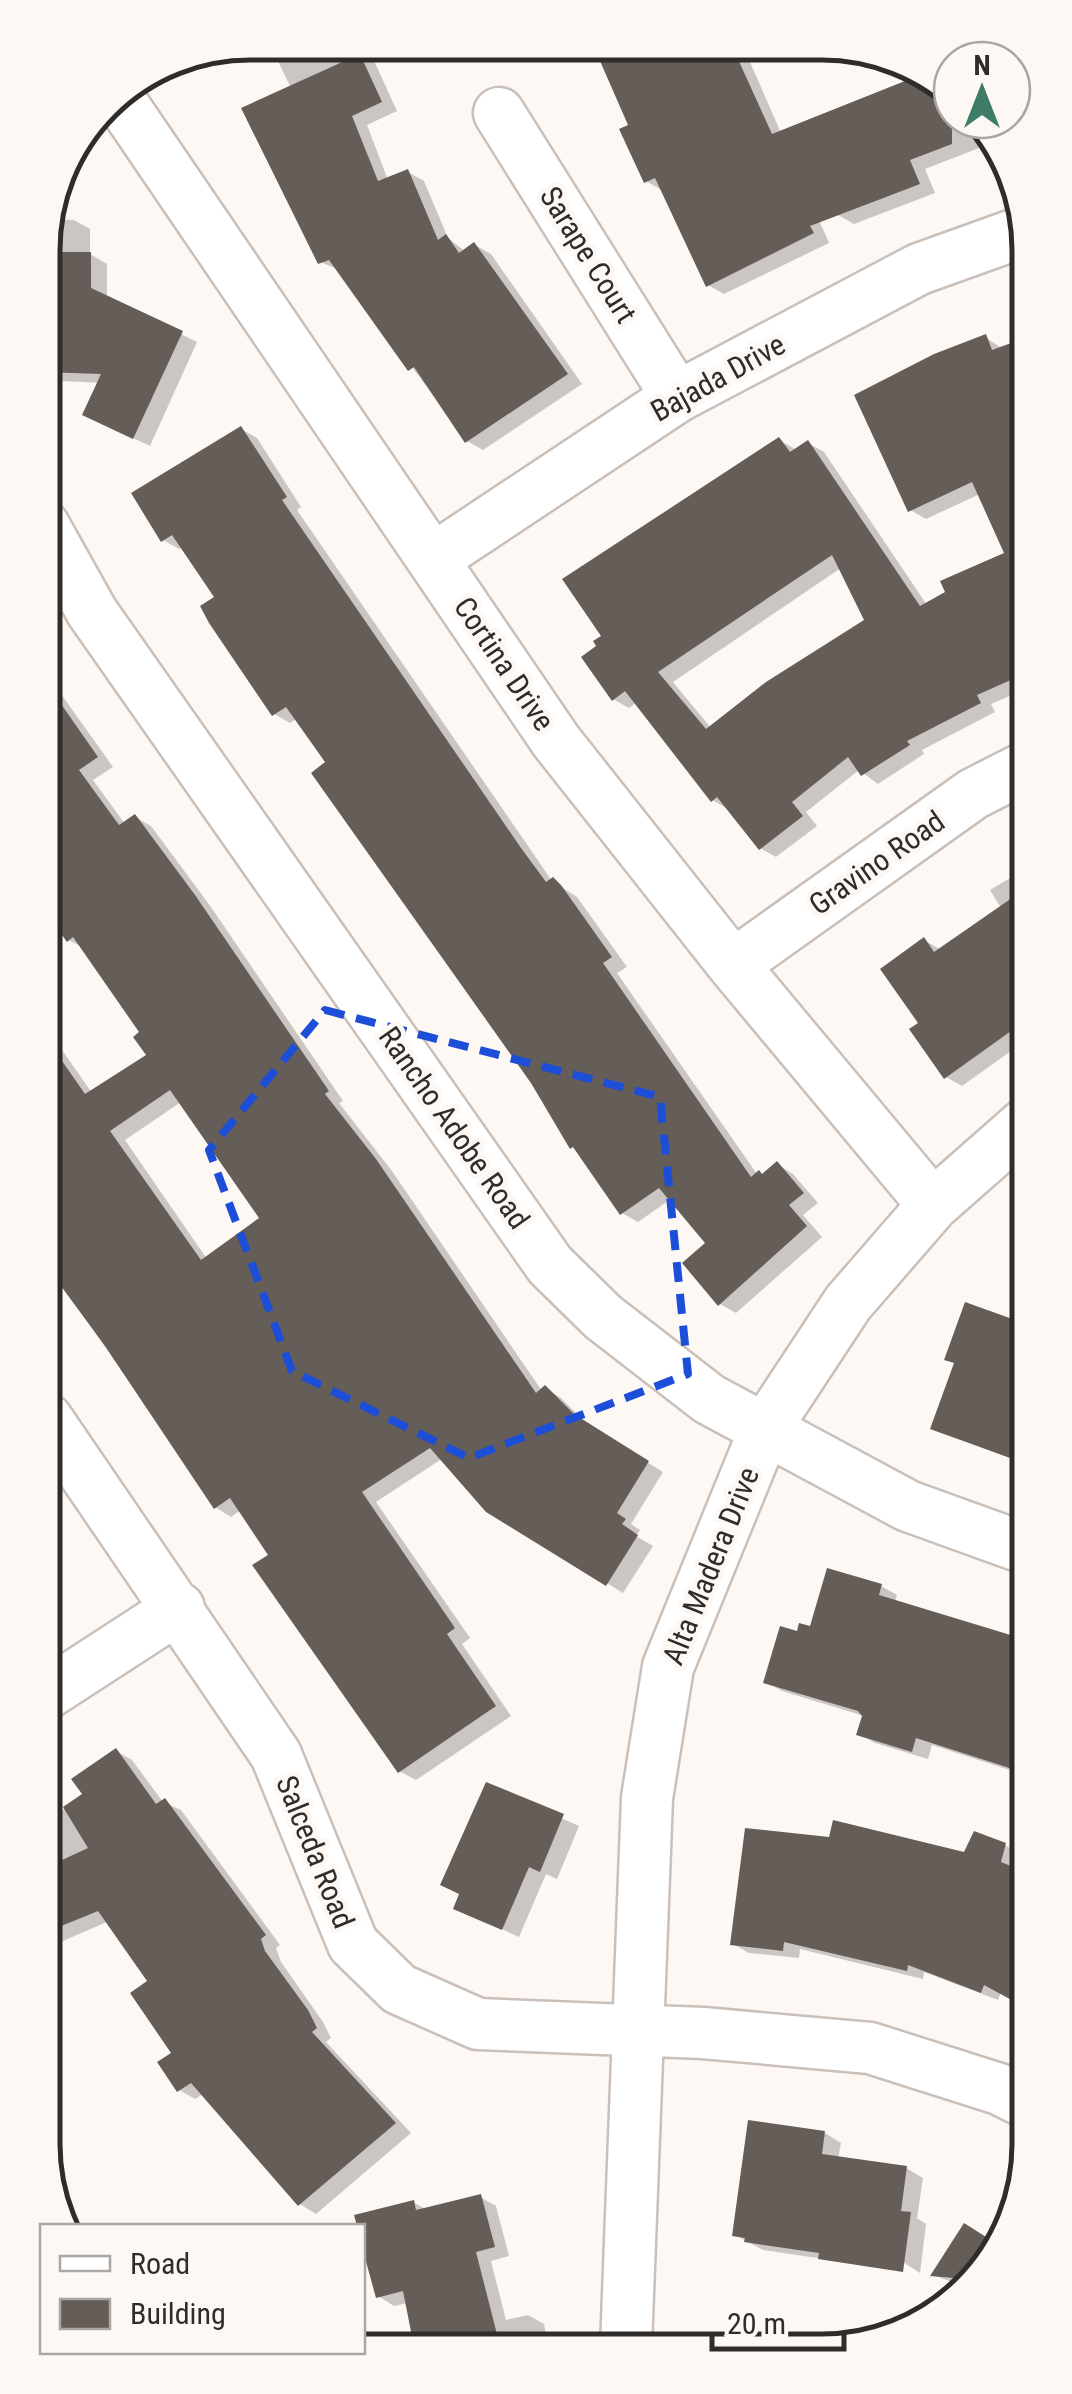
<svg xmlns="http://www.w3.org/2000/svg" width="1072" height="2394" font-family="'Roboto Condensed',sans-serif">
	<style>
		.shadow { fill: #0003; fill-rule: evenodd }
		.building { fill: #655d57; fill-rule: evenodd }
		.lines { fill: none; stroke-linecap: round; stroke-linejoin: round }
		.minor-casing { stroke: #cac0b9; stroke-width: 55 }
		.minor { stroke: #fff; stroke-width: 50 }
		.marked { fill: none; stroke: #1d4ed8; stroke-width: 8; stroke-dasharray: 20 12; stroke-linejoin: round }
		.labels { text-anchor: middle; stroke-width: 10; stroke-linejoin: round; paint-order: stroke }
		.street-label { font-size: 30px; fill: #302c29; stroke: #fef8f4 }
		.rim { fill: none; stroke: #302c29; stroke-width: 5 }
	</style>
	<rect width="100%" height="100%" fill="#fef8f4"/>
	<path class="shadow" d="M269 43H366L397 111 367 125 388 180 408 172 424 181 448 238 466 252 475 245 491 254 582 384 483 450 467 441 340 270 320 262 291 88Z
		M613 45 743 46 829 243 724 294 708 285 663 191 646 181 631 126 599 52Z
		M818 46 863 47 828 52Z
		M923 76 952 91V120H975L987 145 925 169 935 193 854 224 838 215Z
		M48 219 74 220 90 229V254L107 264V298L197 342 150 446 101 423 100 383 43 380V236Z
		M985 337 1003 349 1023 341 1024 690 991 704 995 712 922 750 924 754 878 784 859 770 806 812 817 826 776 857 760 848 728 809 712 800 637 702 629 708 613 699 600 647 779 440 795 449 808 443 824 452 927 605 1007 555 980 494 926 519 910 510ZM841 568 867 620 711 728 673 682Z
		M241 429 257 438 301 507 297 510 537 859 552 881 577 897 627 967 617 973 757 1174 764 1176 777 1164 793 1174 818 1203 803 1215 822 1237 736 1313 720 1304 709 1244 671 1199 638 1222 622 1213 314 774 329 763 298 718 290 723 274 714 218 597 183 547 179 549 163 540Z
		M44 670 113 767 93 780 125 824 135 817 151 826 211 907 343 1101 339 1103 392 1171 542 1391 545 1388 561 1398 590 1427 663 1472 631 1524 640 1530 636 1536 653 1546 623 1593 488 1510 443 1458 376 1502 470 1638 462 1644 511 1716 416 1780 399 1771 241 1510 231 1517 215 1507 47 1262 46 1027 92 1093 150 1056 143 1033 84 948 69 940 45 906ZM181 1102 262 1219 207 1259 125 1140Z
		M1025 869V1041L962 1086 946 1077 921 1023 924 940 941 950 1001 908 990 890Z
		M966 1305 1026 1326 1027 1465 933 1428 956 1364 947 1359Z
		M881 1586 897 1595 895 1602 1027 1643 1028 1776 932 1745 928 1759 875 1743 859 1734 864 1716 782 1691 766 1682 798 1634Z
		M116 1751 132 1760 163 1802 181 1810 280 1945 276 1948 281 1962 323 2022 331 2038 326 2042 411 2133 316 2214 300 2204 203 2094 195 2099 179 2090 174 2054 151 1981 109 1921 49 1947 48 1820 85 1795Z
		M487 1785 579 1826 557 1879 546 1874 519 1937 456 1908Z
		M1005 1845 1021 1855 1017 1871 1028 1875V2006L1001 1992 998 2000 924 1972 923 1979 800 1949 799 1958 749 1953 733 1944 965 1855Z
		M825 2133 841 2143 838 2159 906 2168 923 2178 917 2218 926 2224 920 2273 853 2230 878 2267 763 2250 735 2235Z
		M480 2197 496 2206 509 2256 491 2261 506 2320 528 2315 544 2324 548 2346 417 2347 408 2303 394 2306 378 2296 357 2217 413 2202 427 2210Z
		M965 2226 993 2244 978 2280 953 2296 949 2293 960 2285 933 2275Z"/>
	<path class="building" d="M593 45 732 46 772 134 920 75 952 91V144L910 160 920 184 810 226 814 233 706 287 655 178 644 183 619 129 628 125Z
		M360 54 382 102 352 116 378 181 408 169 438 240 446 234 459 253 474 242 568 374 465 443 414 367 408 371 329 260 318 264 241 108Z
		M43 252H91V288L183 331 133 439 82 415 101 374 43 372Z
		M986 334 992 350 1014 342 1023 365 1024 674 977 695 981 703 907 741 910 745 861 776 848 757 792 802 803 816 759 850 717 797 711 802 625 691 612 701 581 657 596 646 593 641 601 636 562 579 779 437 790 452 808 440 920 606 945 592 940 581 1004 553 972 482 908 512 854 395 934 354ZM832 555 864 620 766 682 706 729 658 672Z
		M241 426 287 497 282 500 521 848 546 882 553 877 561 885 612 957 603 963 751 1177 759 1170 762 1174 777 1161 804 1193 789 1205 807 1226 718 1306 682 1263 705 1243 659 1188 620 1215 573 1147 570 1149 531 1083 311 773 325 762 286 707 272 716 209 623 200 606 214 597 172 535 161 542 131 493Z
		M45 681 98 757 79 770 119 825 135 814 195 895 329 1091 325 1094 376 1159 536 1393 545 1385 574 1414 649 1461 617 1513 626 1519 622 1524 638 1535 606 1586 486 1512 430 1448 362 1492 455 1628 447 1634 496 1706 398 1773 252 1565 268 1555 230 1498 214 1509 105 1346 47 1267 46 1193 61 1182 46 1160V1038L85 1094 146 1055 133 1037 139 1032 73 937 67 942 45 911ZM170 1090 259 1218 201 1260 110 1131Z
		M1025 889V1021L944 1079 909 1029 918 1023 880 969 924 937 934 952Z
		M965 1302 1026 1324 1027 1464 930 1429 954 1363 944 1360Z
		M827 1568 882 1584 879 1595 1027 1640 1028 1774 916 1738 912 1752 856 1735 862 1716 858 1711 763 1683 780 1626 797 1631 799 1623 810 1626Z
		M116 1748 156 1804 165 1798 266 1935 261 1939 265 1951 308 2010 317 2028 312 2032 396 2123 298 2206 191 2083 177 2092 157 2062 171 2053 130 1993 147 1981 98 1911 49 1931V1866L88 1848 63 1807 82 1794 71 1779Z
		M486 1782 564 1814 540 1872 529 1867 502 1930 453 1909 459 1894 440 1885Z
		M833 1820 964 1852 974 1831 1006 1843 1001 1862 1028 1873V2009L984 1985 981 1993 908 1965 907 1971 784 1942 783 1951 730 1945 745 1828 829 1837Z
		M748 2120 825 2131 822 2154 907 2166 901 2211 911 2212 903 2272 818 2259 819 2253 744 2242 745 2238 732 2236Z
		M481 2194 495 2247 476 2252 500 2346 414 2347 403 2291 376 2298 362 2247V2226H357L354 2215 414 2200 416 2210Z
		M964 2223 994 2242 978 2280 930 2276Z"/>
	<g class="lines">
		<defs>
			<path id="minor" d="M115 93 556 741 733 965 933 1205
				M499 113 677 397
				M44 526 92 612 550 1265 603 1317 709 1399 908 1506 1027 1549
				M433 559 677 397 919 269 1022 232
				M733 965 973 794 1024 768
				M47 1419 276 1755 353 1944 399 1989 478 2024 703 2033 870 2048 999 2089 1029 2104
				M48 1693 179 1608
				M626 2346 647 1798 668 1667 765 1429 848 1303 933 1205 1025 1124"/>
		</defs>
		<use href="#minor" class="minor-casing"/>
		<use href="#minor" class="minor"/>
	</g>
	<path class="marked" d="M325 1010 660 1097 688 1374 469 1458 292 1371 209 1150Z"/>
	<g class="labels">
		<g class="street-label">
			<text transform="translate(588 255) rotate(58)" y="10">Sarape Court</text>
			<text transform="translate(718 378) rotate(-29)" y="10">Bajada Drive</text>
			<text transform="translate(504 664) rotate(56)" y="10">Cortina Drive</text>
			<text transform="translate(877 863) rotate(-35)" y="10">Gravino Road</text>
			<text transform="translate(454 1128) rotate(55)" y="10">Rancho Adobe Road</text>
			<text transform="translate(711 1566) rotate(-68)" y="10">Alta Madera Drive</text>
			<text transform="translate(315 1852) rotate(68)" y="10">Salceda Road</text>
		</g>
	</g>
	<path d="M0 0H1072V2394H0ZM250 60H822A190 190 0 0 1 1012 250V2144A190 190 0 0 1 822 2334H250A190 190 0 0 1 60 2144V250A190 190 0 0 1 250 60Z" fill="#fef8f4" fill-rule="evenodd"/>
	<path class="rim" d="M250 60H822A190 190 0 0 1 1012 250V2144A190 190 0 0 1 822 2334H250A190 190 0 0 1 60 2144V250A190 190 0 0 1 250 60Z"/>
	<rect x="40" y="2224" width="325" height="130" fill="#fef8f4" stroke="#aca6a3" stroke-width="2.5"/>
	<rect x="60" y="2256" width="50" height="15" fill="#ffffff" stroke="#aca6a3" stroke-width="2.5"/>
	<text x="130" y="2274" font-size="30" fill="#302c29">Road</text>
	<rect x="60" y="2299" width="50" height="30" fill="#655d57" stroke="#aca6a3" stroke-width="2.5"/>
	<text x="130" y="2324" font-size="30" fill="#302c29">Building</text>
	<g transform="translate(982 90)"><circle r="48" fill="#fef8f4" stroke="#aca6a3" stroke-width="2.5"/>
	<path d="M0-8L18 38L0 25L-18 38Z" fill="#3f7c68"/>
	<text y="-15" font-size="28" font-weight="bold" text-anchor="middle" fill="#302c29">N</text>
	</g>
	<path d="M712 2334v15h132v-15" fill="none" stroke="#302c29" stroke-width="5"/>
	<text x="727" y="2334" font-size="30" fill="#302c29" stroke="#fef8f4" stroke-width="8" paint-order="stroke">20 m</text>
</svg>
